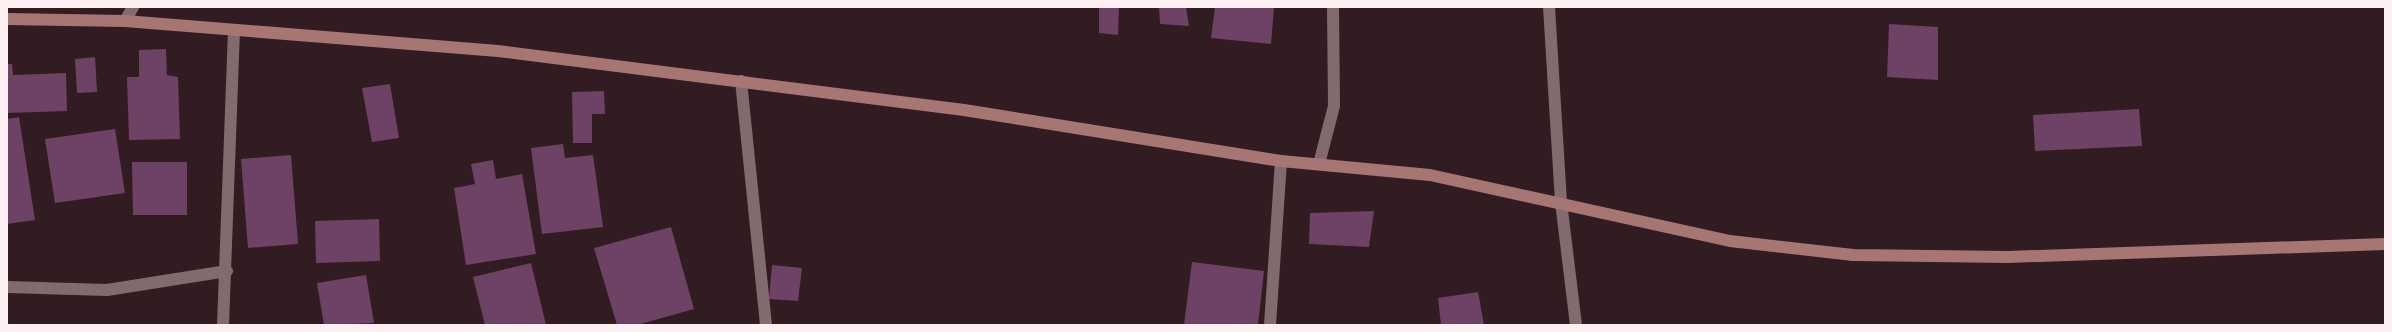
<svg xmlns="http://www.w3.org/2000/svg" width="2392" height="332" font-family="'Times New Roman',serif">
	<style>
		.building { fill: #6d4265 }
		.lines { fill: none; stroke-linecap: round; stroke-linejoin: round }
		.lane { stroke: #836a6f; stroke-width: 12 }
		.street { stroke: #836a6f; stroke-width: 12 }
		.secondary { stroke: #a87672; stroke-width: 12 }
	</style>
	<rect width="100%" height="100%" fill="#311c21"/>
	<path class="building" d="M1099 7H1119L1118 35 1099 33Z
		M1159 7H1186L1189 26 1160 24Z
		M1215 7H1274L1271 44 1211 38Z
		M1889 24 1938 27V80L1887 77Z
		M166 49 167 75 178 77 180 139 129 140 127 77H139V50Z
		M95 57 97 92 77 93 75 59Z
		M7 64H12L13 75 66 73 67 111 7 113Z
		M390 84 399 138 372 142 362 88Z
		M604 91 605 114H592V143H573L572 92Z
		M2139 109 2142 146 2035 151 2033 115Z
		M19 117 35 220 7 224V119Z
		M115 129 125 193 55 203 45 139Z
		M563 144 565 158 593 155 603 227 542 234 531 148Z
		M291 155 298 244 248 248 241 159Z
		M493 160 496 179 522 174 536 254 466 265 454 188 475 184 471 164Z
		M132 162H187V215H133Z
		M1374 211 1369 247 1309 244 1310 213Z
		M379 219 380 261 316 263 315 221Z
		M671 227 694 309 637 325H617L594 248Z
		M1192 262 1264 271 1258 325H1184Z
		M531 263 546 325H485L473 277Z
		M772 265 802 268 798 301 769 299Z
		M366 275 374 323 324 325 317 283Z
		M1478 292 1484 325H1441L1438 298Z"/>
	<g class="lines">
		<path class="lane" d="M1270 325 1281 161"/>
		<path class="street" d="M1549 7 1561 202 1576 325
			M125 21 133 7
			M741 81 766 325
			M1319 164 1334 106 1333 7
			M7 287 107 290 227 271
			M223 325 234 30"/>
		<path class="secondary" d="M7 19 125 21 498 51 964 110 1281 161 1430 175 1730 241 1853 255 2008 257 2385 244"/>
	</g>
	<rect width="2392" height="332" fill="none" stroke="#feeff2" stroke-width="16"/>
</svg>
